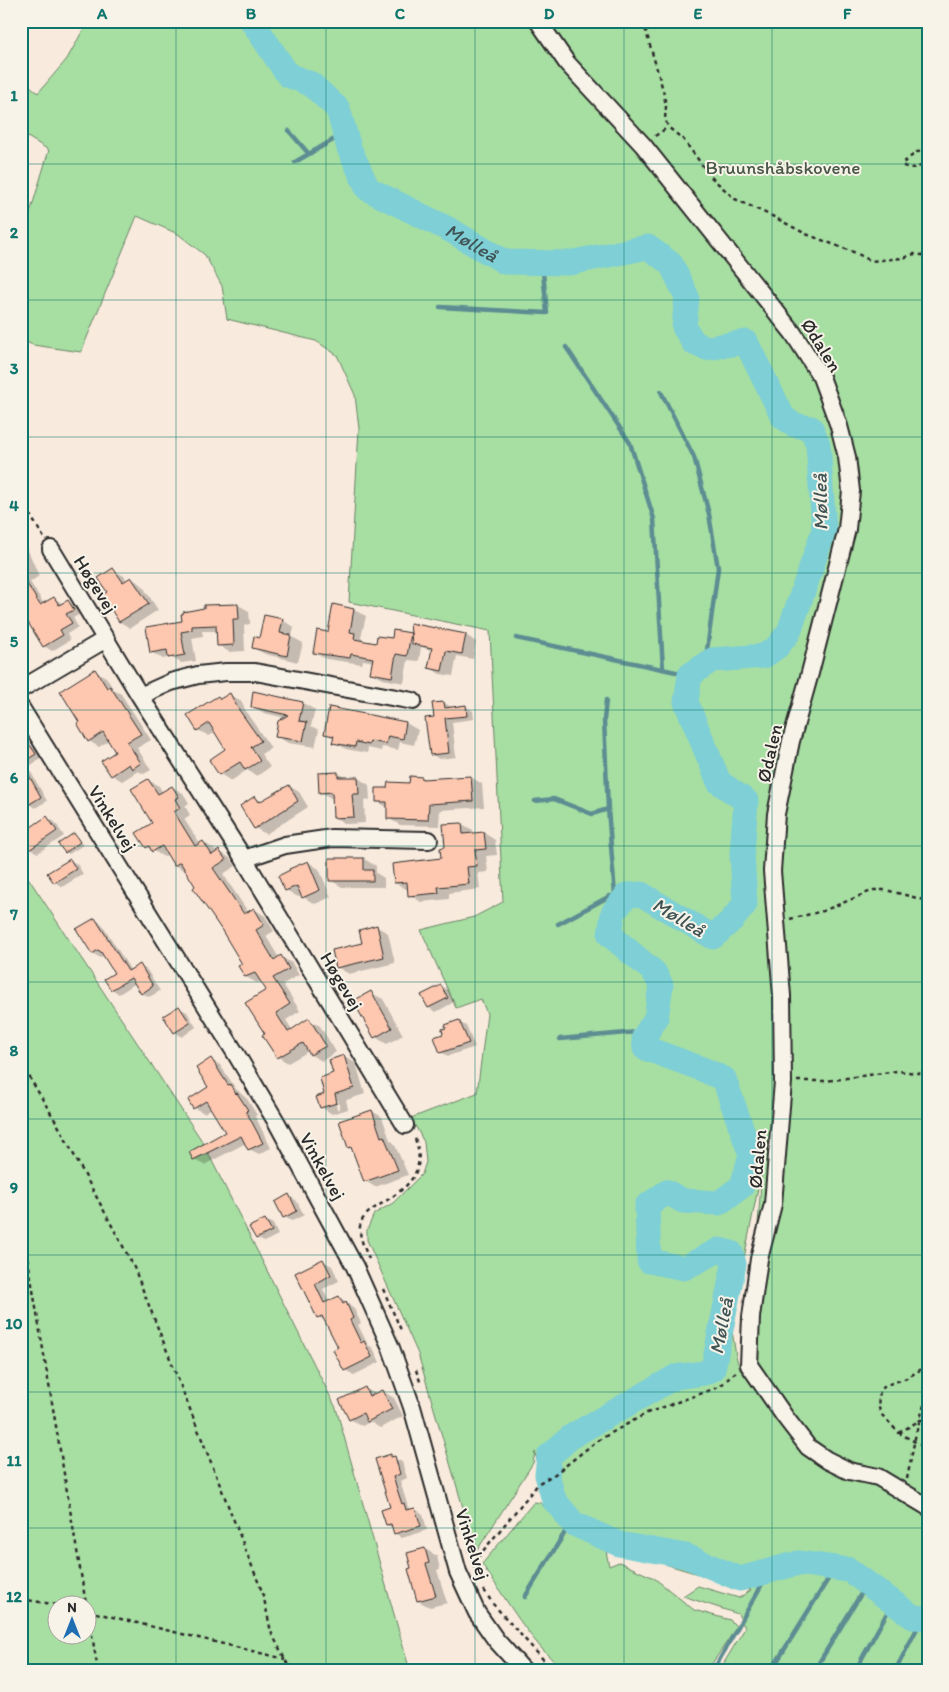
<svg xmlns="http://www.w3.org/2000/svg" width="949" height="1692" font-family="Itim,sans-serif">
	<style>
		.green { fill: #a7dea2; stroke: #698466; fill-rule: evenodd }
		.shadow { fill: #0003; fill-rule: evenodd }
		.lines { fill: none; stroke-linecap: round; stroke-linejoin: round }
		.stream { stroke: #5d8d92; stroke-width: 4.5 }
		.river { stroke: #7ecfd6; stroke-width: 25 }
		.building { fill: #fec8b0; stroke: #2b2b2b }
		.minor-casing { stroke: #2b2b2b; stroke-width: 20 }
		.path { stroke: #2b2b2b; stroke-width: 2.5; stroke-dasharray: 4 4; stroke-linecap: butt }
		.minor { stroke: #f7f3e8; stroke-width: 16 }
		.grid { fill: none; stroke: #0f766e; stroke-width: 1; stroke-opacity: 0.55 }
		.labels { text-anchor: middle; stroke-width: 4; stroke-linejoin: round; paint-order: stroke }
		.park-label { font-size: 19px; fill: #4a5849; stroke: #f7f3e8 }
		.street-label { font-size: 19px; fill: #2b2b2b; stroke: #f7f3e8 }
		.water-label { font-size: 20px; font-style: italic; fill: #405456; stroke: #f7f3e8 }
		.neatline { fill: none; stroke: #0f766e; stroke-width: 2 }
		.grid-label { font-size: 16px; text-anchor: middle; font-weight: bold; fill: #0f766e }
	</style>
	<rect width="100%" height="100%" fill="#f8eadd"/>
	<filter id="ink" filterUnits="userSpaceOnUse"><feTurbulence type="fractalNoise" baseFrequency=".02" numOctaves="2"/><feDisplacementMap in="SourceGraphic" scale="10" xChannelSelector="R" yChannelSelector="G"/><feConvolveMatrix kernelMatrix="1 2 1 2 8 2 1 2 1" color-interpolation-filters="sRGB"/></filter>
	<g filter="url(#ink)">
		<path class="green" d="M88 21H928V1671H719L745 1628 738 1614 683 1596 698 1586 739 1598 751 1590 605 1546 609 1566 619 1562 654 1578 694 1610 730 1620 737 1627 707 1671H565C530 1643 507 1600 482 1564L534 1502 541 1503 563 1528 598 1542 564 1523 546 1500 535 1452 533 1463 476 1552 418 1354 367 1240V1230L374 1214 393 1203 422 1174 426 1162 424 1142 411 1118 477 1093 487 1014 481 999 456 1008 421 930 474 917 503 902 490 631 349 602 359 429 355 395 337 355 316 341 227 319 222 286 205 255 178 234 137 216 81 352 33 345 21 340V243L49 150 21 133V78L38 93 67 59ZM762 1168 747 1378 740 1370 736 1356 731 1324Z
			M21 867 202 1141 336 1408 410 1671H21ZM58 1604H88V1634H58Z"/>
		<path class="shadow" d="M21 534 39 576 30 582 44 604 54 598 63 604 68 601 75 606 80 614 73 618 78 627 67 634 70 640 52 651 44 646 23 614 21 615Z
			M113 570 124 576 127 581 131 578 142 585 158 610 130 628 120 622Z
			M238 605 249 611 250 624 244 625 245 651 229 652 218 645 217 631H202L203 636 192 638 196 661 181 663 170 657 163 659 151 652 183 622 206 610V606Z
			M334 606 354 610 366 616 361 638 366 642 377 644 410 634 413 636 411 624 466 635 476 642 473 659 457 656 453 676 440 674 429 667 433 651 421 647 419 661 408 660 404 683 383 679 372 673 374 662 363 660 362 664 326 659 314 652 329 634Z
			M282 620 294 627 292 637 303 643 298 662 265 654 253 648Z
			M95 671 106 677 114 690 121 694 151 740 137 748 151 770 144 774 138 771 122 781 112 775 117 752 110 740 99 747 89 741Z
			M254 693 303 703 315 710 311 726 319 730 315 747 288 743 276 736 286 718 264 713 252 706Z
			M230 695 241 701 248 715 271 748 261 754 270 767 257 776 247 770 231 781 220 774 227 750 216 732 209 736 198 730 218 697 222 700Z
			M444 703 452 707 465 706 473 711 474 719 452 722 456 757 439 759 431 754 436 718Z
			M406 723 418 730 414 745 400 742 398 750 382 747 381 751 368 748 367 753 346 749 334 742 335 739 325 733Z
			M28 744 35 748 42 758 28 767 47 801 35 808 29 804 21 795V748Z
			M338 773 346 778H358L369 785 370 800H364L365 823 346 824 334 817 333 799 320 792Z
			M471 777 482 784 484 807 440 810 439 826 400 825 388 818V808L377 801 389 789 411 784 422 778 426 780Z
			M148 780 159 786 163 793 172 787 183 793 189 803 185 806 190 815 184 819 200 844 203 842 214 849 217 853 219 851 230 858 236 866 223 874 248 912 254 909 265 916 274 931 266 936 279 958 281 957 292 963 299 975 283 984 300 1011 286 1020 292 1030 309 1020 320 1026 336 1052 322 1061 311 1055 309 1051 288 1063 278 1057 266 1034 268 991 262 981 257 983 246 977 244 964 187 870 185 871 174 865 168 854 164 857 147 847 154 823Z
			M289 786 299 792 308 807 266 834 255 828 242 806 256 798 263 802Z
			M47 818 55 822 64 836 38 853 30 849Z
			M462 824 473 830 474 835 484 833 495 840 497 855 486 856 488 872 478 873 480 889 449 893V899L421 902 410 895 409 889H406L395 883 443 860 447 848 444 826Z
			M74 835 83 845 69 854 66 852Z
			M330 859H364L376 866V873L384 878V887H342L330 880Z
			M70 860 77 864 83 874 62 887 55 882Z
			M308 862 319 869 331 897 315 904 303 897 302 895 298 897 286 890Z
			M95 919 102 924 131 971 140 966 147 970 160 991 149 997 142 993 136 983 119 994 112 989 115 973 104 955 100 958 93 953Z
			M377 927 388 933 395 963 349 974 337 967 363 944Z
			M441 986 448 990 454 1002 436 1012 429 1008Z
			M371 993 383 999 403 1035 387 1044 375 1037Z
			M179 1008 187 1012 196 1027 182 1037 175 1032Z
			M459 1022 466 1026 475 1047 448 1056 441 1052 445 1035Z
			M344 1057 356 1063 365 1094 346 1100 348 1109 332 1114 321 1107ZM335 1100H338L340 1109H337Z
			M211 1060 220 1065 236 1089 247 1099 257 1115 255 1116 271 1148 259 1154 249 1149 246 1143 204 1165 194 1160 190 1152 227 1132 212 1108 204 1113 194 1108 210 1088Z
			M372 1111 382 1117 390 1140 394 1143 408 1175 375 1187 365 1181 354 1150 349 1147Z
			M289 1196 296 1200 304 1215 292 1221 284 1217Z
			M265 1220 273 1224 278 1235 264 1242 257 1238Z
			M323 1261 332 1266 339 1281 323 1289 329 1302 339 1297 348 1303 350 1306 354 1309 361 1323 358 1325 368 1345 373 1348 380 1362 354 1375 345 1370 339 1348 326 1321 318 1317 297 1274Z
			M365 1388 375 1394 382 1391 394 1398 403 1416 380 1428 370 1422 362 1426 350 1419Z
			M390 1456 402 1462 407 1478 400 1481 408 1507 412 1510 415 1509 423 1514 427 1530 402 1538 395 1533 393 1528 387 1525 391 1508Z
			M425 1549 437 1556 440 1570H437L447 1603 430 1607 418 1601Z"/>
		<g class="lines">
			<path class="stream" d="M141 25 146 21
				M289 131 309 154
				M295 162 345 133
				M440 307 547 313 542 262
				M566 347 630 443 654 519 663 669
				M661 392 694 457 709 514 718 568 705 665
				M516 638 690 675
				M606 700 604 720 608 809 615 895
				M535 801 554 799 592 814 608 809
				M558 924 610 896 627 895
				M560 1039 648 1031
				M525 1597 572 1521
				M713 1671 770 1570
				M771 1671 835 1568
				M814 1671 867 1584
				M855 1671 893 1602
				M895 1671 923 1617"/>
			<path class="river" id="s1" d="M252 21 288 75 311 84 338 109 349 148 368 189 450 230 505 262 569 263 648 247 671 264 687 297 684 327 694 343 707 348 746 342 783 417 794 425 811 428 818 444 824 530 789 632 777 647 764 656 712 660 690 675 686 702 719 782 746 801 742 853 745 904 732 920 713 937 641 894 627 895 613 913 610 935 654 972 661 985 656 1018 644 1037 645 1048 702 1069 724 1079 751 1155 742 1186 719 1203 683 1201 667 1192 647 1206 649 1261 684 1268 719 1250 731 1253 734 1264 713 1369 704 1373 675 1377 572 1436 549 1456 547 1475 554 1500 574 1524 619 1544 686 1556 740 1579 798 1563 849 1570 913 1617 928 1618"/>
		</g>
		<path class="building" d="M113 568 123 582 131 577 149 604 119 622 102 595 107 592 98 578Z
			M21 574 40 605 54 597 59 605 68 600 74 610 66 614 72 623 60 630 63 635 43 647 21 611Z
			M238 604 239 619H233L234 645 217 646 216 625 192 626V630L181 632 185 655 168 658 167 650 150 653 146 627 182 621 181 614H183V612L204 608V605Z
			M333 604 354 609 350 632 355 633 354 639 376 643 377 636 392 638 393 630 411 633 407 656 396 654 392 677 370 673 373 658 351 654 350 658 313 653 317 630 328 632Z
			M264 615 283 619 280 633 291 635 287 656 252 648 254 636 259 638Z
			M410 623 466 634 462 654 446 651 442 671 428 668 432 648 412 644Z
			M95 669 107 688 110 686 141 734 127 742 141 763 132 769 129 764 111 776 101 761 115 752 103 732 88 742 77 723 79 722 60 691Z
			M253 691 303 702 299 721 307 722 303 741 275 737 278 721 288 715 251 707Z
			M230 693 237 707 261 741 251 747 260 761 245 770 240 762 219 775 209 760 225 749 209 723 197 731 187 715 218 696 220 699Z
			M444 702 445 708 466 705 467 716 445 718 449 753 430 755 425 718 434 717 432 703Z
			M329 707 406 722 403 739 388 736 386 744 370 741 369 745 356 742 355 747 332 743 334 736 324 734Z
			M21 732 36 754 22 763 41 797 28 805 21 797Z
			M338 772V777H358L359 794H352L354 817 333 818 332 792 319 793 318 773Z
			M410 776 422 777V779L471 776 473 801 429 804 428 820 387 819V802H376V788H387L388 782 409 783Z
			M148 779 158 794 172 786 179 797 175 799 180 808 174 812 195 846 203 841 212 855 219 850 226 860 213 868 244 914 254 908 264 925 256 930 274 960 281 955 289 969 273 978 290 1004 276 1013 288 1032 309 1018 326 1046 310 1055 303 1043 277 1058 262 1035 265 1034 245 1003 266 990 255 973 245 977 238 966 242 964 221 929 193 888 195 886 180 862 174 866 162 846 152 852 149 846 146 848 136 833 152 823 131 789Z
			M289 785 298 801 254 829 240 806 255 796 259 802Z
			M47 816 57 831 29 850 21 838V834Z
			M462 823 463 834 484 832 486 849 475 850 477 866 467 867 469 884 438 887 439 893 408 896 407 882 394 883 392 864 441 858 440 848 445 847 443 824Z
			M74 833 80 842 65 853 58 844Z
			M329 858H364V870H373V881H329Z
			M70 859 76 869 54 883 47 873Z
			M308 861 320 890 302 898 297 886 285 891 278 876 290 870 289 869Z
			M95 918 128 971 140 964 153 986 141 994 131 978 111 990 104 979 114 973 101 952 98 950 92 954 76 929Z
			M377 925 384 957 336 968 332 950 362 943 359 930Z
			M441 985 448 998 428 1008 421 995Z
			M371 991 392 1028 374 1038 353 1001Z
			M179 1006 190 1023 174 1033 163 1016Z
			M459 1020 469 1043 440 1053 434 1037 443 1034 442 1029 446 1028 445 1025Z
			M344 1055 354 1088 335 1094 337 1103 320 1108 316 1097 324 1094 320 1078 333 1073 329 1060Z
			M211 1058 228 1085 230 1084 236 1094 237 1093 248 1110 246 1111 263 1143 248 1150 241 1136 193 1160 189 1152 225 1132 206 1101 193 1109 188 1100 208 1087 196 1068Z
			M372 1110 381 1137 384 1136 398 1170 364 1182 351 1147 348 1148 339 1121Z
			M289 1194 297 1211 283 1218 275 1202Z
			M265 1219 272 1231 256 1239 249 1227Z
			M323 1259 331 1275 315 1284 324 1303 339 1296 343 1304 346 1302 353 1318 350 1320 361 1343 364 1341 372 1357 344 1371 333 1350 338 1347 322 1316 317 1318 295 1273Z
			M365 1387 369 1396 382 1390 392 1409 367 1422 363 1413 349 1420 339 1400Z
			M391 1454V1457L395 1456 400 1474 393 1477 402 1504 404 1503 406 1510 415 1508 421 1526 394 1534 391 1524 386 1525 381 1510 390 1507 375 1459Z
			M425 1548 429 1563 426 1564 436 1596 417 1601 408 1569 411 1568 407 1553Z"/>
		<g class="lines">
			<defs>
				<path id="minor" d="M538 21 567 63 643 145 793 333 821 377 839 426 847 457 851 491 847 529 810 673 791 741 776 814 772 871 782 996 783 1082 773 1204 759 1259 751 1317 749 1365 785 1417 808 1447 827 1460 849 1471 878 1477 928 1507
					M51 549 140 696 244 859 405 1125
					M21 689 106 639
					M140 696 171 682 198 675 226 672H255L413 701
					M21 708 236 1054 277 1123 355 1267 391 1348 412 1407 458 1572 477 1613 496 1640 524 1671
					M244 859 285 845 332 838 429 840"/>
			</defs>
			<use href="#minor" class="minor-casing"/>
			<path class="path" d="M643 21 663 90 666 106 665 119 668 127 683 139 711 177 735 199 774 217 806 234 856 253 871 261 903 258 914 254 928 256
				M655 136 668 127
				M928 151 917 152C912 156 904 161 902 165 911 170 919 168 928 162
				M928 167 926 170 928 172
				M21 500 44 538
				M790 919 823 911 874 890H886L928 901
				M21 1063 59 1127 133 1265 263 1594 271 1632 291 1671
				M797 1081H826L897 1071 928 1074
				M21 1219 86 1604
				M369 1259C365 1249 359 1238 360 1226 362 1215 373 1209 381 1204 409 1187 428 1171 414 1136
				M383 1289 401 1330
				M928 1365 907 1378 886 1385 880 1391 878 1405 881 1414 899 1433 928 1449
				M416 1370 421 1384
				M899 1433 920 1420H928
				M907 1479 916 1433 928 1391
				M468 1548 476 1571
				M473 1563 539 1483 555 1474 597 1441 647 1413 719 1387 737 1371
				M484 1590 493 1604 550 1667 556 1671
				M21 1599 58 1605
				M88 1611 285 1659
				M88 1611 98 1671"/>
			<use href="#minor" class="minor"/>
		</g>
	</g>
	<path class="grid" d="M176 21V1671M326 21V1671M475 21V1671M624 21V1671M772 21V1671M21 164H928M21 300H928M21 437H928M21 573H928M21 710H928M21 846H928M21 982H928M21 1119H928M21 1255H928M21 1392H928M21 1528H928"/>
	<g class="labels">
		<g class="park-label">
			<text x="783" y="174">Bruunshåbskovene</text>
		</g>
		<g class="street-label">
			<text transform="translate(822 345) rotate(58)" y="7">Ødalen</text>
			<text transform="translate(96 584) rotate(58)" y="7">Høgevej</text>
			<text transform="translate(769 753) rotate(-77)" y="7">Ødalen</text>
			<text transform="translate(113 818) rotate(58)" y="7">Vinkelvej</text>
			<text transform="translate(342 981) rotate(59)" y="7">Høgevej</text>
			<text transform="translate(757 1159) rotate(-85)" y="7">Ødalen</text>
			<text transform="translate(323 1166) rotate(61)" y="7">Vinkelvej</text>
			<text transform="translate(473 1544) rotate(72)" y="7">Vinkelvej</text>
		</g>
		<g class="water-label">
			<text dy="7" stroke="none"><textPath href="#s1" startOffset="329">Mølleå</textPath></text>
			<text transform="translate(820 502) rotate(-91)" y="7">Mølleå</text>
			<text transform="translate(679 917) rotate(31)" y="7">Mølleå</text>
			<text transform="translate(721 1326) rotate(-79)" y="7">Mølleå</text>
		</g>
	</g>
	<rect width="949" height="1692" fill="none" stroke="#f7f3e8" stroke-width="55"/>
	<g transform="translate(72 1620)"><circle r="24" fill="#f7f3e8" stroke="#a5a39c"/>
	<path d="M0-4L9 19L0 12L-9 19Z" fill="#1f6fb2"/>
	<text y="-8" font-size="14" font-weight="bold" text-anchor="middle" fill="#2b2b2b">N</text>
	</g>
	<rect x="28" y="28" width="894" height="1636" class="neatline"/>
	<g class="grid-label">
		<text x="102" y="19">A</text>
		<text x="251" y="19">B</text>
		<text x="400" y="19">C</text>
		<text x="549" y="19">D</text>
		<text x="698" y="19">E</text>
		<text x="847" y="19">F</text>
		<text x="14" y="101">1</text>
		<text x="14" y="238">2</text>
		<text x="14" y="374">3</text>
		<text x="14" y="511">4</text>
		<text x="14" y="647">5</text>
		<text x="14" y="783">6</text>
		<text x="14" y="920">7</text>
		<text x="14" y="1056">8</text>
		<text x="14" y="1193">9</text>
		<text x="14" y="1329">10</text>
		<text x="14" y="1466">11</text>
		<text x="14" y="1602">12</text>
	</g>
</svg>
